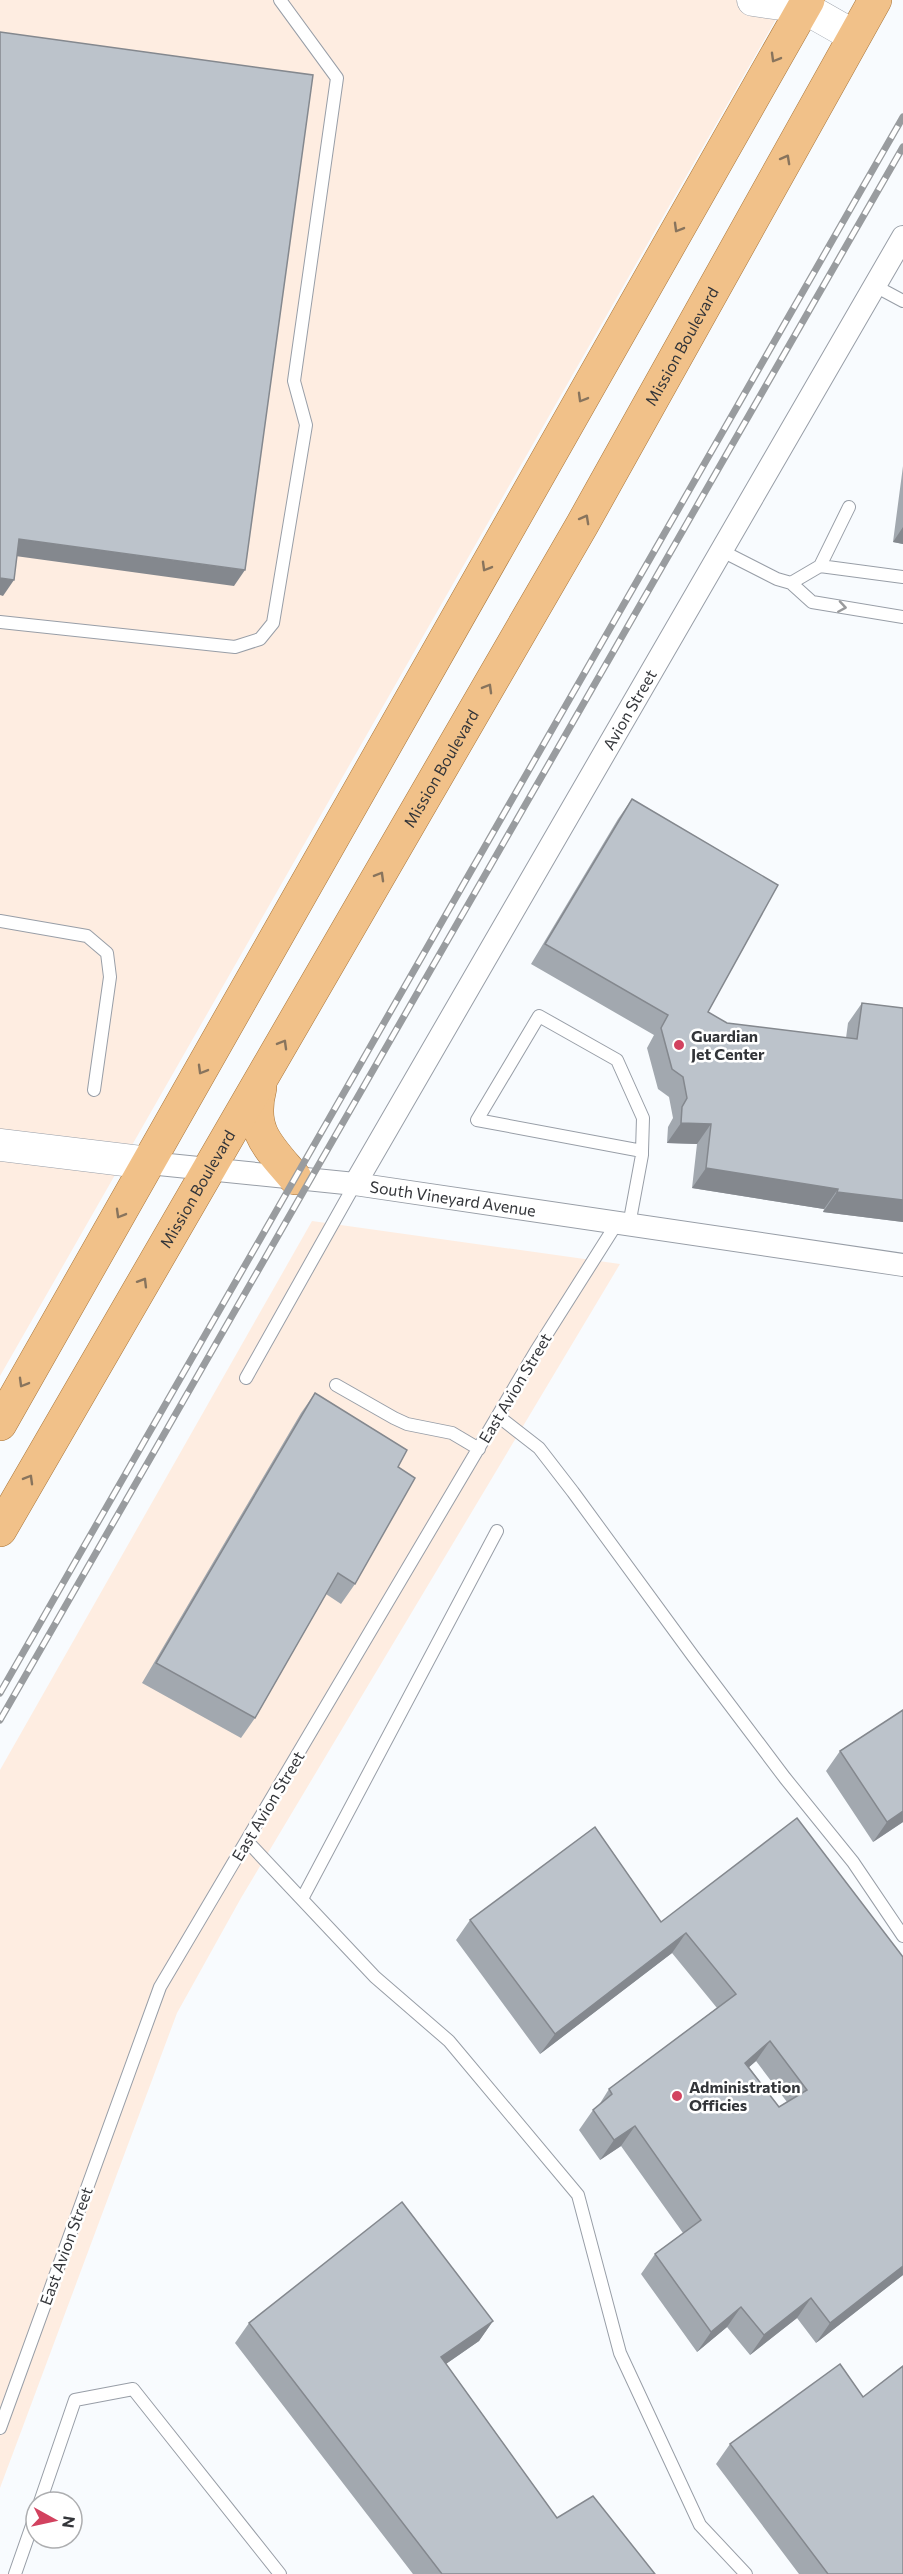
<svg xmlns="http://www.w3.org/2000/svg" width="903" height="2574" font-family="Commissioner,sans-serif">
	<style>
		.industrial { fill: #feede1 }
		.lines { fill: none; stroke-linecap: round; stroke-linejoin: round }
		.lane-casing { stroke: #989ea7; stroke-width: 14 }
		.street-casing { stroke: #989ea7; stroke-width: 24 }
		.secondary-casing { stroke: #989ea7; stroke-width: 33 }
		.primary-casing { stroke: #a8753a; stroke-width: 34 }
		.lane { stroke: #fff; stroke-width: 12 }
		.street { stroke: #fff; stroke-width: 22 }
		.secondary { stroke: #fff; stroke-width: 32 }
		.primary { stroke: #f1c189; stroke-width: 33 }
		.rail-casing { stroke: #999c9f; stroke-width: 7 }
		.rail { stroke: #fff; stroke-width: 4.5; stroke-dasharray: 14; stroke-linecap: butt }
		.wall { fill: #a2a8af; fill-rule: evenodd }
		.shaded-wall { fill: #84888e }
		.building { fill: #bcc3cb; stroke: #84888e; stroke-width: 1.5; fill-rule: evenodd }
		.oneway { stroke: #88745d }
		.oneway2 { stroke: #999a9c }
		.poi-dot { fill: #d2425f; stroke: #fff; stroke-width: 2 }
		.labels { text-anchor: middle; stroke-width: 5; stroke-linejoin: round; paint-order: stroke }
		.street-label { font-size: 16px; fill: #333539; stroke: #fff }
		.poi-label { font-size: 16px; font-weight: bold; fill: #333539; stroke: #fff; text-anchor: start }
	</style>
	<rect width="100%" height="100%" fill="#f8fbfe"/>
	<path class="industrial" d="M0 0H787L0 1376Z
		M312 1221 620 1264 241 1898 177 2013 0 2488V1770Z"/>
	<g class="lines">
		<defs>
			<path id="lane" d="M875 286 903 301
				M722 551 777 579 791 583 812 602 903 617
				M820 566 903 577
				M791 583 820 566 849 507
				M0 622 235 647 260 639 273 623 306 425 294 381 337 78 280 0
				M0 921 87 936 107 953 110 977 94 1090
				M629 1225 642 1155V1151L643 1118 617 1060 539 1016 477 1120 642 1151
				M246 1378 355 1184
				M336 1385 394 1418 407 1424 452 1433 479 1449
				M498 1416 539 1448 573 1492 693 1656 785 1778 853 1862 903 1936
				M247 1841 375 1977 449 2041 578 2195 620 2353 700 2525 746 2574
				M302 1899 497 1531
				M0 2428 160 1987 536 1351 617 1223
				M40 2502 75 2400 133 2389 280 2574
				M15 2574 36 2514"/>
			<g id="street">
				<path id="s1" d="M149 1163 355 1184 903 1265"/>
				<path id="s2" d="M355 1184 903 237"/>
			</g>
			<path id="secondary" d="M753 0 803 7 854 36
				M0 1145 149 1163"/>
			<g id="primary">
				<path d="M260 1088C249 1131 268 1146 295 1178"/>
				<path d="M0 1424 808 0"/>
				<path id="s3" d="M0 1530 582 525 875 0"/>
			</g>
		</defs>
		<use href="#lane" class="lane-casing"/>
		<use href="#street" class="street-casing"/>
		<use href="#secondary" class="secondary-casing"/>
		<use href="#primary" class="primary-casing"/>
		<use href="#lane" class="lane"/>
		<use href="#street" class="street"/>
		<use href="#secondary" class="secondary"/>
		<use href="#primary" class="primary"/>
		<defs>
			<path id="rail" d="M0 1693 903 117
				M0 1720 903 147"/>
		</defs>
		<use href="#rail" class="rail-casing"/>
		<use href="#rail" class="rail"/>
	</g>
	<path class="wall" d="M903 466V544L893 542Z
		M632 799 708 1012 727 1023 846 1038 848 1023 862 1003 903 1008V1222L823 1212 824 1209 692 1188 697 1144 667 1143 668 1127 673 1118 669 1097 658 1089 647 1048 654 1035 531 964 618 819Z
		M315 1393 355 1584 341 1604 326 1594 255 1718 241 1738 142 1683 301 1413Z
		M903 1710V1822L873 1842 826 1771 840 1751Z
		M470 1920 661 1922 903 1957V2275L816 2343 797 2318 750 2355 727 2327 697 2352 641 2274 655 2254 683 2233 621 2146 600 2160 579 2130 593 2110 599 2105 609 2089 717 2008 672 1953 540 2054 456 1940ZM756 2061 787 2102 779 2107 749 2067Z
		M493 2321 479 2341 446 2364 557 2518 655 2574H413L235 2343 249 2323Z
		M730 2444 903 2574H799L716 2464Z"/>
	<path class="shaded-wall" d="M903 527V544L893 542Z
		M19 539 245 570 234 586 8 555Z
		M0 578 14 580 3 596 0 595Z
		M681 1123 711 1124 697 1144 667 1143Z
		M706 1168 838 1189 824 1209 692 1188Z
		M837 1192 903 1200V1222L823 1212Z
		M903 1811V1822L873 1842 887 1822Z
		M686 1933 672 1953 540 2054 555 2034Z
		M770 2041 756 2061 731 2083 745 2063Z
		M635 2126 621 2146 600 2160 614 2140Z
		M903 2266V2275L816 2343 830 2323Z
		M811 2298 797 2318 750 2355 764 2335Z
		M741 2307 727 2327 697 2352 711 2332Z
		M493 2321 479 2341 427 2377 441 2357Z"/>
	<path class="building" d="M0 32 313 75 245 570 19 539 14 580 0 578Z
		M632 799 778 885 708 1012 727 1023 857 1039 862 1003 903 1008V1200L837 1192 838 1189 706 1168 711 1124 681 1123 682 1107 687 1098 683 1077 672 1069 661 1028 668 1015 545 944Z
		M315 1393 407 1450 398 1467 415 1478 355 1584 338 1573 255 1718 156 1663Z
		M903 1710V1811L887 1822 840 1751Z
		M797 1818 903 1957V2266L830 2323 811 2298 764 2335 741 2307 711 2332 655 2254 701 2220 635 2126 614 2140 593 2110 612 2094 609 2089 736 1994 686 1933 555 2034 470 1920 595 1827 661 1922ZM770 2041 807 2090 779 2107 745 2063Z
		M402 2202 493 2321 441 2357 557 2518 593 2496 655 2574H442L249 2323Z
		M840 2364 863 2397 903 2366V2574H828L730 2444Z"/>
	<defs><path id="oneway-chevron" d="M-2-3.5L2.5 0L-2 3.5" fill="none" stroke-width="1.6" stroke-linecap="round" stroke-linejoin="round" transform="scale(1.5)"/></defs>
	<g class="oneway">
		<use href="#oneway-chevron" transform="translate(775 58) rotate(120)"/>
		<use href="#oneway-chevron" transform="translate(786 159) rotate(-61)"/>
		<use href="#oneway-chevron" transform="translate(678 228) rotate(120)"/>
		<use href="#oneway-chevron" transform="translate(582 398) rotate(120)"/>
		<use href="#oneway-chevron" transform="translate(585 519) rotate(-61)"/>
		<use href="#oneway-chevron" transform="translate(486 567) rotate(120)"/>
		<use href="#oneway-chevron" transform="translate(488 688) rotate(-60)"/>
		<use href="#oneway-chevron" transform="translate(380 876) rotate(-60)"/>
		<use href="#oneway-chevron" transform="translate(283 1044) rotate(-60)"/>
		<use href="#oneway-chevron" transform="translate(202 1070) rotate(120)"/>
		<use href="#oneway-chevron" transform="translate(120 1214) rotate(120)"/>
		<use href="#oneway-chevron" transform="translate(143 1282) rotate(-59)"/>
		<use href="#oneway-chevron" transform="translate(23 1383) rotate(120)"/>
		<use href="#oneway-chevron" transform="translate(29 1479) rotate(-60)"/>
	</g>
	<use class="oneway2" href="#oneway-chevron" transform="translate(842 607) rotate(9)"/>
	<g class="poi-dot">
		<circle cx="679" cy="1045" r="6"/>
		<circle cx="677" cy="2096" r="6"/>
	</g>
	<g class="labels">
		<g class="street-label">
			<text dy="6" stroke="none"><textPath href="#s3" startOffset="1366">Mission Boulevard</textPath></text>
			<text dy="6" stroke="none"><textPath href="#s2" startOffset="548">Avion Street</textPath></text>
			<text dy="6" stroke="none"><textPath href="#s3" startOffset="880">Mission Boulevard</textPath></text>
			<text dy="6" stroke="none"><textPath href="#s3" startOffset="394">Mission Boulevard</textPath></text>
			<text dy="6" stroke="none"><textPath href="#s1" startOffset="306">South Vineyard Avenue</textPath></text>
			<text transform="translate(515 1388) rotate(-59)" y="6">East Avion Street</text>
			<text transform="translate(268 1806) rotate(-59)" y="6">East Avion Street</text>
			<text transform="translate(66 2246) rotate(-70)" y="6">East Avion Street</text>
		</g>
		<g class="poi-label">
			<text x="691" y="1042">Guardian<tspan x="691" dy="18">Jet Center</tspan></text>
			<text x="689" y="2093">Administration<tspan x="689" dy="18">Officies</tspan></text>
		</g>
	</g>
	<g transform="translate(54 2520) rotate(98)"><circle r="28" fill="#ffffff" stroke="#adaeb0" stroke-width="1.5"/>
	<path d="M0-4.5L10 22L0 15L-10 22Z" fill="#d2425f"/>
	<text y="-9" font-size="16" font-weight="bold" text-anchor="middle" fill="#333539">N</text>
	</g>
</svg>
